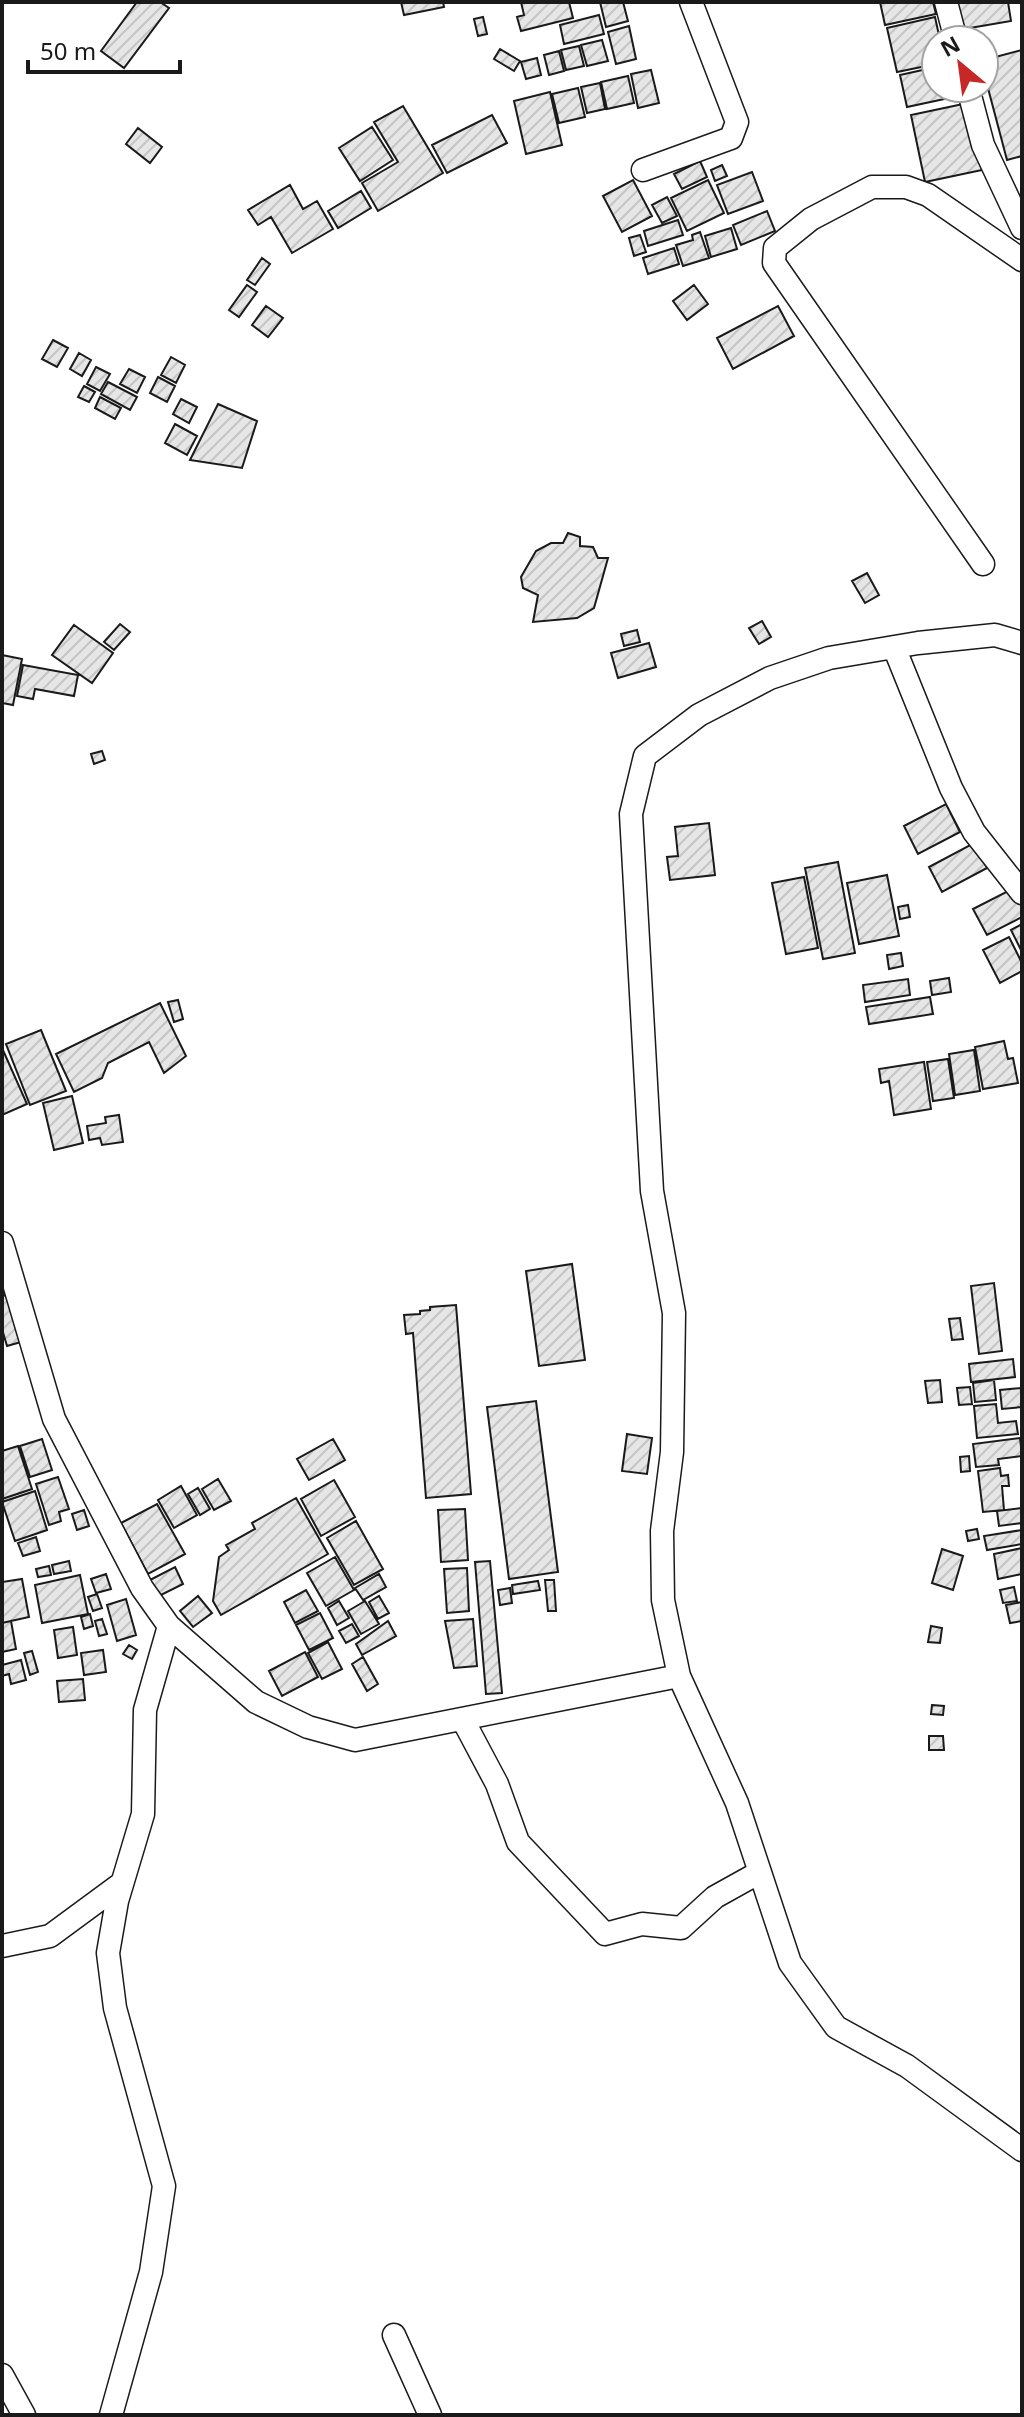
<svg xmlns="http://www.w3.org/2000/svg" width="1024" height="2417" font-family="'Noto Sans',sans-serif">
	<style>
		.building { fill: url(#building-hatch); stroke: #1a1a1a; stroke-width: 2 }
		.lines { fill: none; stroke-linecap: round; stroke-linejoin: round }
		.minor-casing { stroke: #1a1a1a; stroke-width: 25 }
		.minor { stroke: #fff; stroke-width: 22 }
	</style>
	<defs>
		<pattern id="building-hatch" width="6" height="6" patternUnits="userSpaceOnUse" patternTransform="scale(2)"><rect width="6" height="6" fill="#e6e6e6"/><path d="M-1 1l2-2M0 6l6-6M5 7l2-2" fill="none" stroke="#c5c5c5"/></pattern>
	</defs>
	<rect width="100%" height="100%" fill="#fff"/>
	<path class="building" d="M137 2H160L169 8 124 68 101 51Z
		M401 2H443L444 7 404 15Z
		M521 2H569L573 18 521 31 517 17 524 15Z
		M600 2H623L628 21 606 27Z
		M880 2H933L936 14 885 25Z
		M954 2H1008L1011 21 958 30Z
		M599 15 604 34 564 44 560 25Z
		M483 17 487 34 478 36 474 19Z
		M935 17 940 40H936V64L897 72 887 28Z
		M629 26 636 59 616 64 608 32Z
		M602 40 608 61 587 66 581 45Z
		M579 46 584 66 566 70 561 50Z
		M500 49 520 61 514 71 494 59Z
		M1022 50V156L1007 160 984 73V60Z
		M559 51 564 71 549 75 544 55Z
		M537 58 541 75 526 79 521 62Z
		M936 67V88H961L963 95 907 107 900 75Z
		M651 70 659 103 638 108 631 74Z
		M628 76 634 103 607 109 601 82Z
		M600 83 605 109 587 113 581 87Z
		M578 88 585 117 559 123 552 94Z
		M550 92 562 145 526 154 514 101Z
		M968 103 982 170 925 182 911 115Z
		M403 106 443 173 378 211 362 183 398 162 374 122Z
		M492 115 507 143 447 173 432 145Z
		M372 127 393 160 360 181 339 148Z
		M138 128 162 147 150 163 126 144Z
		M700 161 707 177 682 189 674 174Z
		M722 165 727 176 715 181 711 170Z
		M752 172 763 201 728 214 717 185Z
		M633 180 652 216 622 232 603 196Z
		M708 180 724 213 687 231 671 198Z
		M290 185 303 209 317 201 333 229 292 253 271 217 258 225 248 210Z
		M361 191 371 208 338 228 328 211Z
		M667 197 677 216 662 223 652 205Z
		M767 211 775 231 741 245 733 225Z
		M678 220 683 235 648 246 644 231Z
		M731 228 737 249 711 257 705 236Z
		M700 232 709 258 683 266 676 245 693 240 692 235Z
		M640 235 646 252 634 256 629 238Z
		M674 248 679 264 648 274 643 258Z
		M262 258 270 264 255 285 247 280Z
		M247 285 257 292 239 317 229 310Z
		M694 285 708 304 687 320 673 301Z
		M266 306 283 318 268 337 252 325Z
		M778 306 794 336 733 369 717 338Z
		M53 340 68 348 57 367 42 359Z
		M79 353 91 360 82 376 70 369Z
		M171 357 185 365 176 383 161 375Z
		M96 367 110 374 100 391 87 384Z
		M129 369 145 377 137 393 120 384Z
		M158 377 175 386 167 402 150 393Z
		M108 382 137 397 130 410 101 394Z
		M84 386 95 392 89 402 78 397Z
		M100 397 121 408 115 419 95 408Z
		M181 399 197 407 189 423 173 414Z
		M218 404 257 421 242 468 190 460Z
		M175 424 197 436 187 455 165 443Z
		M568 533 580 537V546L593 547 598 558H608L594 608 577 618 533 622 538 595 523 588 521 577 536 551 551 543H563Z
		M867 573 879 595 865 603 852 581Z
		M762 621 771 637 759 644 749 628Z
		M120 624 130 632 114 650 104 642Z
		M74 625 113 653 92 683 52 655Z
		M637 630 640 642 624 646 621 634Z
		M649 643 656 667 618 678 611 653Z
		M2 655 22 659 13 705 2 703Z
		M23 665 78 675 74 696 35 689 33 699 17 696Z
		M102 751 105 760 94 764 91 754Z
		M946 804 960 832 918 854 904 826Z
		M709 823 715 875 670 880 667 857 678 856 675 827Z
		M974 843 987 868 942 892 929 867Z
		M838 862 855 953 823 959 805 868Z
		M887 875 899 936 859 944 847 883Z
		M804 877 818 948 786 954 772 883Z
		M1014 888 1022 904V917L987 935 973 909Z
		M908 905 910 917 900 919 898 907Z
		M1022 924V952L1011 930Z
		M1009 937 1022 963V971L1000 983 983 950Z
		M901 953 903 966 889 969 887 955Z
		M949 978 951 992 932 995 930 981Z
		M908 979 910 995 865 1002 863 985Z
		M930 997 933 1014 869 1024 866 1007Z
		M178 1000 183 1019 174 1022 168 1002Z
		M160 1003 186 1056 164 1073 149 1042 108 1063 102 1078 74 1092 56 1054Z
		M41 1030 66 1091 30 1105 6 1044Z
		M1004 1041 1008 1059 1013 1058 1018 1083 983 1089 975 1047Z
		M2 1048 27 1104 2 1115Z
		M974 1050 980 1091 955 1095 949 1054Z
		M948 1059 954 1098 933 1101 927 1062Z
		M924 1062 931 1109 894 1115 889 1081 881 1083 879 1069Z
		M72 1096 83 1143 54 1150 43 1103Z
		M119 1115 123 1142 102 1145 100 1138 89 1140 87 1126 106 1123 105 1117Z
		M572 1264 585 1360 539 1366 526 1271Z
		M994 1283 1002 1351 979 1354 971 1286Z
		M7 1295 21 1342 7 1346 2 1329V1296Z
		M456 1305 471 1494 426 1498 413 1333 406 1334 404 1315 420 1314V1311L430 1310V1307Z
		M960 1318 963 1339 952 1340 949 1319Z
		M1013 1359 1015 1377 971 1382 969 1364Z
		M940 1380 942 1402 928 1403 925 1381Z
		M994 1380 996 1400 975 1402 973 1383Z
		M970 1387 972 1404 959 1405 957 1388Z
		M1021 1388 1022 1407 1002 1409 1000 1390Z
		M536 1401 558 1572 509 1579 487 1407Z
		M996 1404 998 1423 1016 1421 1018 1434 977 1438 974 1406Z
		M627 1434 652 1438 647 1474 622 1471Z
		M1020 1438 1022 1456 998 1459 999 1465 976 1467 973 1444Z
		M42 1439 52 1470 30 1477 20 1446Z
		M333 1439 345 1460 309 1480 297 1459Z
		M18 1446 32 1489 2 1499V1451Z
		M969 1456 970 1471 961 1472 960 1457Z
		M1000 1468 1001 1476 1008 1475 1009 1486H1002L1004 1510 983 1512 978 1471Z
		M58 1477 69 1509 59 1512 61 1521 49 1525 36 1484Z
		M218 1479 231 1501 214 1510 202 1489Z
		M334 1480 355 1517 321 1536 301 1499Z
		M181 1486 197 1515 174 1528 158 1500Z
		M198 1488 210 1509 200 1515 188 1494Z
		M35 1491 47 1530 15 1541 2 1502Z
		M296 1498 328 1554 221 1615 213 1601 219 1557 229 1550 226 1545 255 1529 252 1523Z
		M157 1504 185 1554 148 1574 121 1523Z
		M1022 1508V1523L999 1526 997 1511Z
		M465 1509 468 1560 441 1562 438 1510Z
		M84 1510 89 1526 77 1530 72 1514Z
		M356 1521 383 1569 354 1585 327 1538Z
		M977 1529 979 1539 968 1541 966 1531Z
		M1022 1530V1544L987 1550 984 1536Z
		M36 1537 40 1551 23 1556 18 1543Z
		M1022 1548V1574L998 1579 994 1554Z
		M942 1549 963 1556 953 1590 932 1583Z
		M335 1557 354 1590 326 1606 307 1573Z
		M69 1561 71 1571 54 1574 52 1565Z
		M490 1561 502 1693 486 1694 475 1562Z
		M49 1566 51 1575 38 1577 36 1569Z
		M175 1567 183 1584 159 1596 150 1580Z
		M467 1568 469 1611 447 1613 444 1569Z
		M106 1574 111 1589 96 1593 91 1579Z
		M379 1574 386 1587 363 1600 355 1588Z
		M80 1575 88 1614 42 1623 35 1585Z
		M22 1579 29 1617 2 1623V1582Z
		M545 1580H554L556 1611H548Z
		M538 1581 540 1590 513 1594 512 1585Z
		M1014 1587 1017 1601 1003 1603 1000 1590Z
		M510 1588 512 1603 500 1605 498 1590Z
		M306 1590 318 1611 295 1623 284 1602Z
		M97 1594 102 1608 93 1611 88 1597Z
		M198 1596 212 1613 193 1627 180 1611Z
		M379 1596 389 1613 378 1619 369 1602Z
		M126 1599 136 1635 117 1641 107 1605Z
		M339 1601 349 1618 337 1625 328 1608Z
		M365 1601 379 1624 361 1634 348 1611Z
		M1022 1602V1621L1010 1623 1006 1605Z
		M320 1613 333 1638 309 1650 296 1625Z
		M90 1614 93 1626 84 1629 81 1617Z
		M102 1619 107 1634 99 1636 95 1621Z
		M473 1619 477 1666 454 1668 445 1621Z
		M11 1621 16 1649 2 1652V1623Z
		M388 1621 396 1636 362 1655 356 1644Z
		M352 1624 359 1636 346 1643 339 1631Z
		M931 1626 942 1628 940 1643 928 1642Z
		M73 1627 77 1655 58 1658 54 1630Z
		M328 1642 342 1669 322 1679 308 1653Z
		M129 1645 137 1650 132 1659 123 1654Z
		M103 1650 106 1672 84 1675 81 1653Z
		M32 1651 38 1672 30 1675 24 1653Z
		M305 1652 318 1677 282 1696 269 1671Z
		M363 1657 378 1684 367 1691 352 1664Z
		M21 1660 26 1680 11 1684 9 1674 2 1676V1665Z
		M83 1679 85 1700 59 1702 57 1681Z
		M932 1705 944 1706 943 1715 931 1714Z
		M929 1736H943L944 1750H929Z"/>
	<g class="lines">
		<defs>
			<path id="minor" d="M946 2 956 40
				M968 88 983 145 1022 228
				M643 170 731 138 737 122 691 2
				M983 564 774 263 775 248 811 219 872 187H906L928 195 1022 260
				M1022 643 995 635 918 643 829 658 770 678 699 715 645 756 631 814 652 1191 674 1313 672 1452 662 1531 663 1600 679 1676 737 1803 790 1963 836 2027 907 2066 1022 2150
				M894 647 951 788 974 832 1022 893
				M2 1243 54 1419 142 1588 169 1626 256 1702 308 1727 355 1740 679 1676
				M463 1720 497 1784 518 1842 605 1934 642 1924 681 1928 715 1897 760 1872
				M2 1946 50 1936 122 1883
				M394 2335 430 2415
				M2 2375 24 2415
				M111 2415 151 2272 164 2186 115 2008 108 1953 117 1901 143 1814 145 1710 169 1626"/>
		</defs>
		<use href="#minor" class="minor-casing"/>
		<use href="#minor" class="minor"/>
	</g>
	<rect width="1024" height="2417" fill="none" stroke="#1a1a1a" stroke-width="8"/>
	<g transform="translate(960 64) rotate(331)"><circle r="38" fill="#ffffff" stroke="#a3a3a3" stroke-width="2"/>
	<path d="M0-6L14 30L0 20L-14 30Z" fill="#c62828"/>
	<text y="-12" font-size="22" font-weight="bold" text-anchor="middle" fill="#1a1a1a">N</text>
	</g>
	<path d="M28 60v12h152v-12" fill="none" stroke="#1a1a1a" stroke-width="4"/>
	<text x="40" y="60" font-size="24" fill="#1a1a1a" stroke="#ffffff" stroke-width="6" paint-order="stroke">50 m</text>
</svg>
